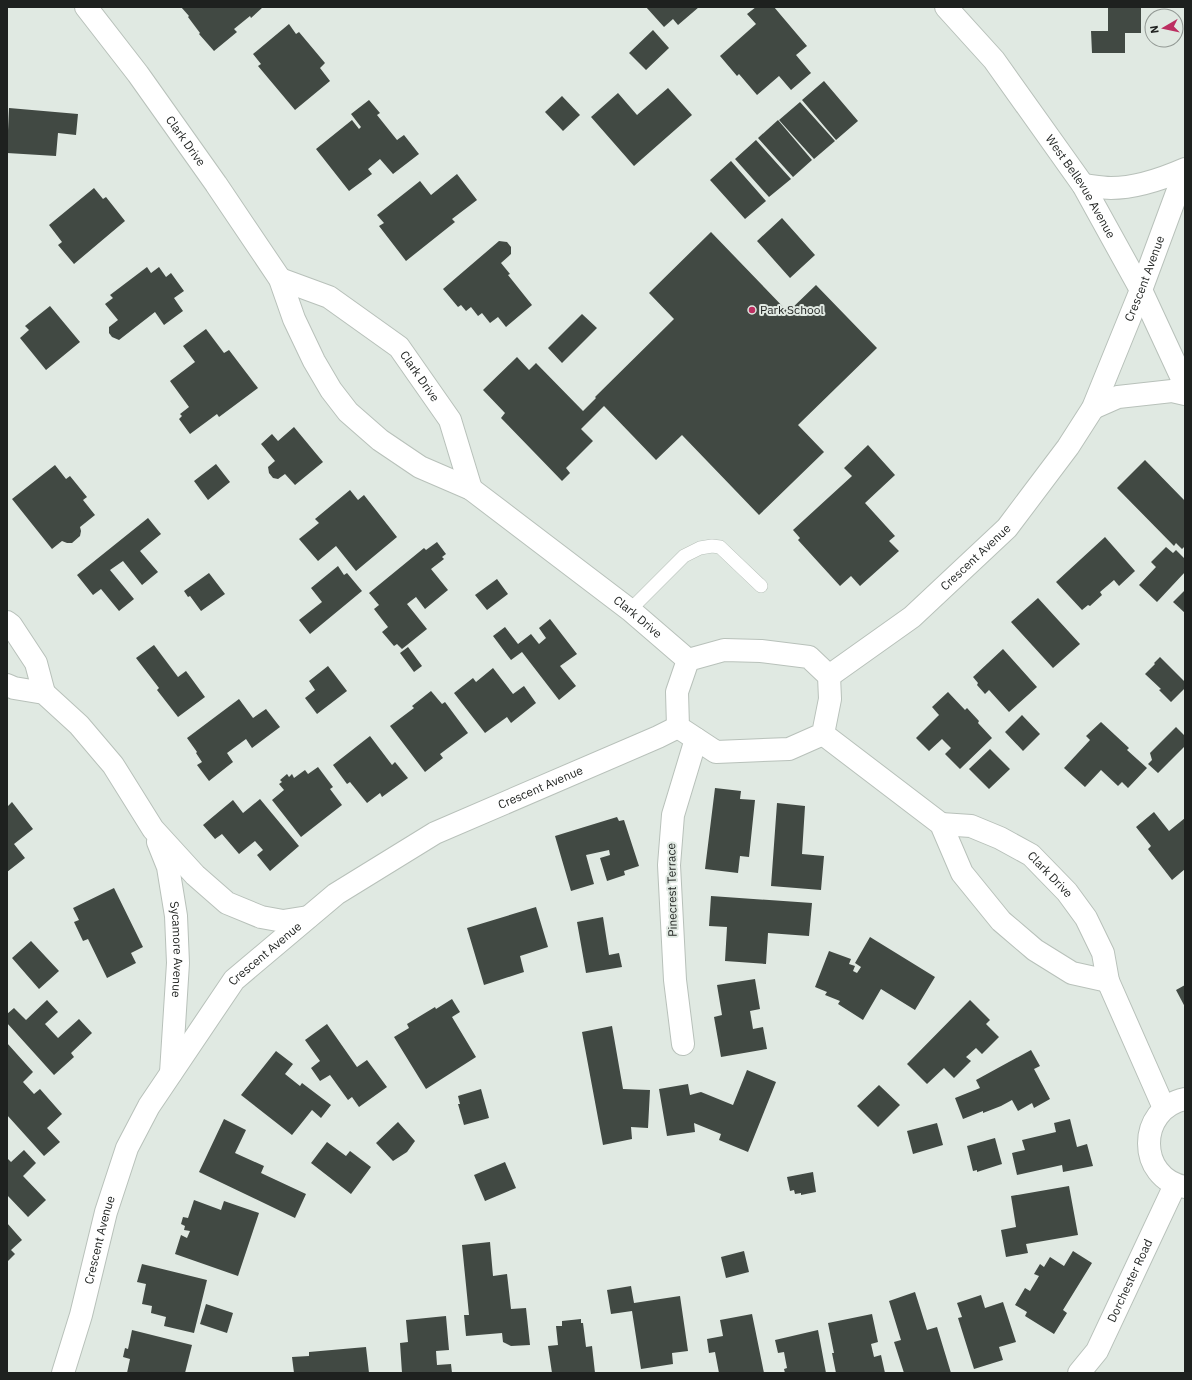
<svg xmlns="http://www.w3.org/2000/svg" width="1192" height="1380" font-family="'IBM Plex Sans',sans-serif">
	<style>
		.building { fill: #414943 }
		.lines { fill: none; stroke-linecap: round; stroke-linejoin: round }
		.service-casing { stroke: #b8c1ba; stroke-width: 14 }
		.minor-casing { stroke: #b8c1ba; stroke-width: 24 }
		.service { stroke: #fff; stroke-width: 13 }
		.minor { stroke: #fff; stroke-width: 22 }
		.poi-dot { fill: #bc2f61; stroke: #e0e9e2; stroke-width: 1.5 }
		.labels { text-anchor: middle; stroke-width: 4; stroke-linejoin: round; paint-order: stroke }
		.street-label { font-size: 12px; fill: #1e211f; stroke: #e0e9e2 }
		.poi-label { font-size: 12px; fill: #1e211f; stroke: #e0e9e2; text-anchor: start }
	</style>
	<rect width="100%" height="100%" fill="#e0e9e2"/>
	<path class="building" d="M181 7H263L251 18 250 16 234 29 237 32 214 51 199 34 200 33 188 17 189 16Z
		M646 7H699L678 25 673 19 664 27Z
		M756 7H774L807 46 796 55 811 73 791 90 779 76 757 95 739 74 737 76 720 56 756 24 747 14Z
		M1108 7H1141V33H1125V53H1092L1091 31H1108Z
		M289 24 296 34 299 32 325 63 320 68 330 81 295 110 258 66 261 64 253 54Z
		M653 30 669 48 646 70 629 53Z
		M824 81 858 121 836 140 802 100Z
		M668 88 692 115 634 166 591 117 618 93 637 115Z
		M562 96 580 115 563 131 545 112Z
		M369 100 380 113 377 115 397 140 404 135 419 154 393 174 380 159 368 169 372 174 349 191 316 149 352 120 359 129 361 127 351 114Z
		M800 102 835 141 814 159 779 120Z
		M9 108 78 114 76 135 58 133 56 156 7 153Z
		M778 120 812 160 793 177 758 138Z
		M756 140 791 179 769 197 735 159Z
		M731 161 766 201 745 219 710 180Z
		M457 174 477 200 452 219 455 222 406 261 379 226 384 223 377 215 420 181 431 195Z
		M94 188 103 199 106 197 125 221 74 264 58 245 62 242 49 225Z
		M782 218 815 255 790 278 757 241Z
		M711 232 788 312 816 285 877 348 798 425 824 452 759 515 682 435 656 460 604 406 581 429 593 441 566 468 570 473 562 481 501 418 505 413 483 390 517 357 529 370 536 363 583 411 596 398 595 397 674 319 649 293Z
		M499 241 507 242 511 247V254L501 263 510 274 508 275 532 305 506 327 498 317 490 323 482 313 478 316 471 307 466 311 461 305 458 307 443 289Z
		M147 267 151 273 159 267 166 277 171 273 184 291 174 298 183 311 164 325 155 312 119 340 112 337 109 333V327L118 320 105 304 113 298 110 295Z
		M50 306 80 342 46 370 20 338 29 330 25 326Z
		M582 314 597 328 562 363 548 348Z
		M206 329 224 353 229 350 258 388 219 417 217 414 190 434 179 419 182 416 180 414 189 407 170 381 195 362 183 346Z
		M294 427 323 462 295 485 285 474 278 479 273 478 269 473 268 467 275 461 261 444 272 434 278 441Z
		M868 445 895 475 865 503 895 536 889 541 899 551 860 586 851 576 840 586 798 540 800 538 793 530 852 476 844 468Z
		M1145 460 1185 501V546L1182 549 1176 543 1174 546 1117 488Z
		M216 464 230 482 208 500 194 481Z
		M55 465 66 479 70 476 87 497 83 500 95 515 80 527 81 531 80 536 72 543H67L62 541 52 549 12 499Z
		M350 490 358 500 364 495 397 537 356 571 336 546 318 561 299 539 319 523 315 519Z
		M148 518 161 534 140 551 158 572 142 585 123 561 110 570 134 599 119 611 101 589 93 595 77 575Z
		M1105 537 1135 571 1119 586 1114 580 1100 592 1102 595 1090 606 1088 605 1082 610 1056 582Z
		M437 542 446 554 442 557 444 559 431 569 448 590 425 609 416 597 407 604 427 629 402 649 397 644 394 646 382 632 388 627 374 609 379 605 369 593 424 548 426 550Z
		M1166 547 1173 553 1176 550 1185 559V572L1157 602 1139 585 1156 567 1151 562Z
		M338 566 344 575 347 573 362 591 310 634 299 620 322 602 311 588Z
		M209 573 225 594 201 611 190 596 188 597 184 591Z
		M497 579 508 594 487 610 475 595Z
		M1185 590V613L1173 602Z
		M1038 598 1080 644 1053 668 1011 622Z
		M550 619 577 654 560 666 576 686 559 700 522 652 511 660 493 636 505 627 518 644 531 634 539 644 546 638 539 628Z
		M154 645 178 677 186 671 205 697 178 717 157 690 159 688 136 658Z
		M408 647 422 666 414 672 400 653Z
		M1003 649 1037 687 1009 712 989 690 985 694 977 685 978 683 973 677Z
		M1160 657 1185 682V688L1171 702 1159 690 1161 689 1145 674 1155 664 1154 663Z
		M328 666 347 691 317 714 305 698 315 690 309 681Z
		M493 668 513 694 524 686 536 703 511 723 507 717 485 733 454 693 473 678 476 682Z
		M431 691 442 704 445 702 468 733 440 754 443 758 425 772 390 726 414 708 412 706Z
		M948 692 965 710 967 708 979 721 978 723 992 738 960 769 945 754 951 748 942 739 929 751 916 738 939 715 932 707Z
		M239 699 253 718 266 709 280 727 252 748 246 739 227 753 233 762 209 781 197 765 202 762 196 753 197 752 187 738Z
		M1022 715 1040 734 1023 751 1005 732Z
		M1101 722 1129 748 1127 750 1147 768 1128 788 1122 782 1118 786 1101 770 1085 787 1064 768 1090 740 1086 736Z
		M1176 727 1185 736V746L1158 773 1148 764 1152 760 1150 753Z
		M370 736 392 765 395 762 408 778 382 797 380 793 367 803 350 782 347 784 333 765Z
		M990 749 1010 769 989 789 969 769Z
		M318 767 333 787 330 789 342 805 301 837 272 800 284 790 279 784 282 782 280 780 287 774 289 777 292 774 294 778 305 770 308 774Z
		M715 788 741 791 740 799 755 800 749 857 740 856 738 873 705 869Z
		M260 799 299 846 270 871 257 855 263 850 255 841 239 854 222 834 215 839 203 825 233 800 243 813Z
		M12 802 33 829 14 844 25 858 7 872V807Z
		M777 803 805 806 802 854 824 856 821 890 771 886Z
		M1154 812 1169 831 1185 818V869L1172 880 1148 849 1151 846 1136 827Z
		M617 817 619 821 624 820 639 866 624 871 625 875 607 881 600 858 610 855 609 850 586 855 594 884 571 891 555 836Z
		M114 888 143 947 131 953 136 963 107 978 88 939 83 941 74 922 79 920 73 908Z
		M711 896 812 903 809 936 768 933 766 964 725 961 727 927 709 926Z
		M536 907 548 947 520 956 524 972 484 985 467 928Z
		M603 917 609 955 619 953 622 967 586 973 577 922Z
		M870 937 935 977 915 1010 881 989 863 1020 838 1004 840 1001 825 995 827 992 815 987 829 951 851 959 849 964 855 966 853 971 857 973 861 967 855 963Z
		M31 941 59 971 39 989 12 958Z
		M755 979 760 1009 750 1011 753 1029 763 1027 767 1049 721 1057 714 1017 722 1015 717 985Z
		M1185 985V1007L1176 990Z
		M452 999 460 1012 452 1017 476 1057 426 1089 394 1037 409 1028 407 1024 435 1007 436 1009Z
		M47 1000 58 1012 45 1024 58 1038 79 1019 92 1033 71 1053 74 1057 54 1075 7 1023V1014L14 1008 26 1020Z
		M970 1000 990 1020 986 1024 999 1037 982 1054 976 1048 966 1057 971 1061 954 1078 944 1068 927 1084 907 1064Z
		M327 1024 357 1067 367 1060 387 1087 359 1107 352 1097 348 1100 330 1075 320 1081 311 1068 320 1061 305 1040Z
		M612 1026 623 1089 650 1090 648 1128 631 1127 632 1139 603 1145 582 1032Z
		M7 1043 33 1072 23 1082 34 1094 40 1089 62 1114 47 1128 60 1142 44 1156 7 1115Z
		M1031 1050 1040 1066 1034 1069 1050 1099 1034 1108 1032 1103 1018 1111 1012 1100 1001 1106 983 1113V1111L963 1119 955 1098 980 1088 976 1080Z
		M276 1051 293 1064 285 1074 300 1086 302 1083 331 1105 321 1118 312 1110 292 1135 241 1095Z
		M747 1070 776 1082 748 1152 719 1140 721 1134 694 1123 695 1132 667 1136 659 1089 688 1084 690 1095 701 1092 733 1105Z
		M879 1085 900 1105 878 1127 857 1106Z
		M481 1089 489 1118 464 1125 458 1104H460L458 1096Z
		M224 1119 246 1130 235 1153 264 1166 261 1173 306 1194 295 1218 199 1172Z
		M1070 1119 1077 1147 1087 1144 1093 1166 1063 1172 1062 1165 1017 1175 1012 1153 1025 1150 1022 1140 1056 1132 1054 1123Z
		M398 1122 415 1141 407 1152 393 1161 376 1143Z
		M937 1123 943 1145 913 1154 907 1131Z
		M995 1138 1002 1164 977 1172V1170L973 1171 967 1146Z
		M327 1142 346 1156 350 1151 371 1167 351 1194 311 1163Z
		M24 1150 36 1163 23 1176 46 1200 28 1217 7 1195V1158L11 1162Z
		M505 1162 516 1188 485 1201 474 1175Z
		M813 1172 816 1192 801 1195V1193L795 1194 794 1190 790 1191 787 1177Z
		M1069 1186 1078 1235 1026 1244 1028 1253 1006 1257 1001 1230 1016 1227 1011 1196Z
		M194 1200 221 1210 224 1201 259 1213 238 1276 175 1254 181 1235 187 1238 190 1231 184 1230 185 1226 181 1224 183 1217 188 1218Z
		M7 1223 22 1240 11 1250 15 1254 7 1262Z
		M490 1242 493 1276 507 1274 511 1309 526 1308 530 1345 511 1346 503 1342 502 1333 466 1336 464 1315H469L462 1245Z
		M744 1251 749 1272 726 1278 721 1257Z
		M1073 1251 1092 1263 1063 1310 1067 1313 1054 1334 1025 1316 1027 1312 1015 1305 1025 1288 1030 1291 1039 1276 1034 1274 1040 1264 1044 1267 1050 1257 1064 1266Z
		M142 1264 207 1280 194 1333 164 1326 166 1317 151 1313 152 1306 142 1304 146 1284 137 1282Z
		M631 1286 634 1303 680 1296 688 1351 672 1353 673 1364 641 1369 632 1311 611 1314 607 1290Z
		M915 1292 927 1330 937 1327 951 1373H904L894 1342 901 1340 889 1301Z
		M981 1295 985 1308 1003 1302 1016 1342 999 1347 1003 1360 974 1369 958 1318 962 1317 957 1303Z
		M206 1304 233 1313 227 1333 200 1324Z
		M752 1314 764 1373H719L715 1352 709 1353 707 1339 723 1336 720 1320Z
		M872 1314 878 1342 871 1344 874 1357 881 1355 885 1373H836L832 1353H834L828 1323Z
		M446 1316 449 1350 436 1351 437 1365 451 1364 452 1373H402L400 1343 408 1342 406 1320Z
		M581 1319V1323H583L586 1347 592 1346 595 1373H552L548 1346 558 1345 556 1326H562V1321Z
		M132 1330 192 1345 185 1373H127L130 1359 123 1357 125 1348 128 1349Z
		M818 1330 826 1373H785L784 1369 787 1368 784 1352 778 1353 775 1340Z
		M366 1347 369 1373H294L292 1357 309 1356V1352Z"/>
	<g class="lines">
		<defs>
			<path id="service" d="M630 610 684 556 700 548 712 546 720 547 761 586"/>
			<g id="minor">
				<path id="s1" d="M86 7 138 74 216 184 280 279 294 319 314 361 331 390 348 412 380 440 420 467 471 489 630 610 688 660"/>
				<path id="s2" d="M946 7 994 60 1083 185 1141 290 1185 385"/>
				<path d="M1083 185C1092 186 1102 188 1111 188 1137 188 1162 179 1185 169"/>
				<path id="s3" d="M280 279 329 297 399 347 450 420 471 489"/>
				<path d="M1093 408 1118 397 1172 391 1185 394"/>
				<path d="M7 622 11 625 36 663 44 693"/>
				<path d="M724 650 761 651 809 657 829 676 830 699 823 734 789 749 716 752 678 727 677 692 688 660Z"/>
				<path id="s4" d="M829 676 912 617 1007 528 1068 447 1093 408 1141 290 1185 171"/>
				<path d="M7 685 14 688 44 693 79 725 113 765 153 829 195 875 227 903 261 917 283 921 308 917"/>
				<path d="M823 734 941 824 962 873 1001 921 1035 950 1072 973 1108 981"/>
				<path id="s5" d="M941 824 971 826 1000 838 1031 855 1067 892 1086 918 1103 953 1108 981 1164 1108"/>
				<path id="s6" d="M158 842 168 867 176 916 178 963 171 1073"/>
				<path d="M683 1044 675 980 669 865 673 815 696 739"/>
				<path d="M1185 1099C1137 1109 1137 1178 1185 1187"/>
				<path id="s7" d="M63 1373 81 1315 106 1212 127 1148 149 1106 234 980 336 894 435 833 658 737 678 727"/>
				<path id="s8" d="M1079 1373 1097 1351 1175 1185"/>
			</g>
		</defs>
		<use href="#service" class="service-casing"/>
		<use href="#minor" class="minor-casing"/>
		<use href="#service" class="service"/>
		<use href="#minor" class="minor"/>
	</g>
	<circle class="poi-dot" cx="752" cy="310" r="4"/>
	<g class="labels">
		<g class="street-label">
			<text dy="4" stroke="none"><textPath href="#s1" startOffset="167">Clark Drive</textPath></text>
			<text dy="4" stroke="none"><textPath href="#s2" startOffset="225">West Bellevue Avenue</textPath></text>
			<text dy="4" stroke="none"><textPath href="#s4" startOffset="519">Crescent Avenue</textPath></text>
			<text dy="4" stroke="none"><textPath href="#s3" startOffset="174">Clark Drive</textPath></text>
			<text dy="4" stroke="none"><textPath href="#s4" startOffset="189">Crescent Avenue</textPath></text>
			<text dy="4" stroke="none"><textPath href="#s1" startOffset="841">Clark Drive</textPath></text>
			<text dy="4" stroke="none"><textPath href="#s7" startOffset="798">Crescent Avenue</textPath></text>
			<text dy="4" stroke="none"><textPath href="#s5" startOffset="124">Clark Drive</textPath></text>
			<text transform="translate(672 890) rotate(-91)" y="4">Pinecrest Terrace</text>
			<text dy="4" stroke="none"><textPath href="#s6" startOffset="110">Sycamore Avenue</textPath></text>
			<text dy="4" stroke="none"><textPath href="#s7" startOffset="474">Crescent Avenue</textPath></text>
			<text dy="4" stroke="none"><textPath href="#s7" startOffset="138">Crescent Avenue</textPath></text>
			<text dy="4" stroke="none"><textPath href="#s8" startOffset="106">Dorchester Road</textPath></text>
		</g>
		<g class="poi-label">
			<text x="760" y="314">Park School</text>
		</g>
	</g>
	<rect width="1192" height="1380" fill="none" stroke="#1e211f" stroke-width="16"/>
	<g transform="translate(1164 28) rotate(261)"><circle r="19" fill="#e0e9e2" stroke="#929994"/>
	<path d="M0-3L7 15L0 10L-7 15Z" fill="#bc2f61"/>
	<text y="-6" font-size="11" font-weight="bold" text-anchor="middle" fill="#1e211f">N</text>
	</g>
</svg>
